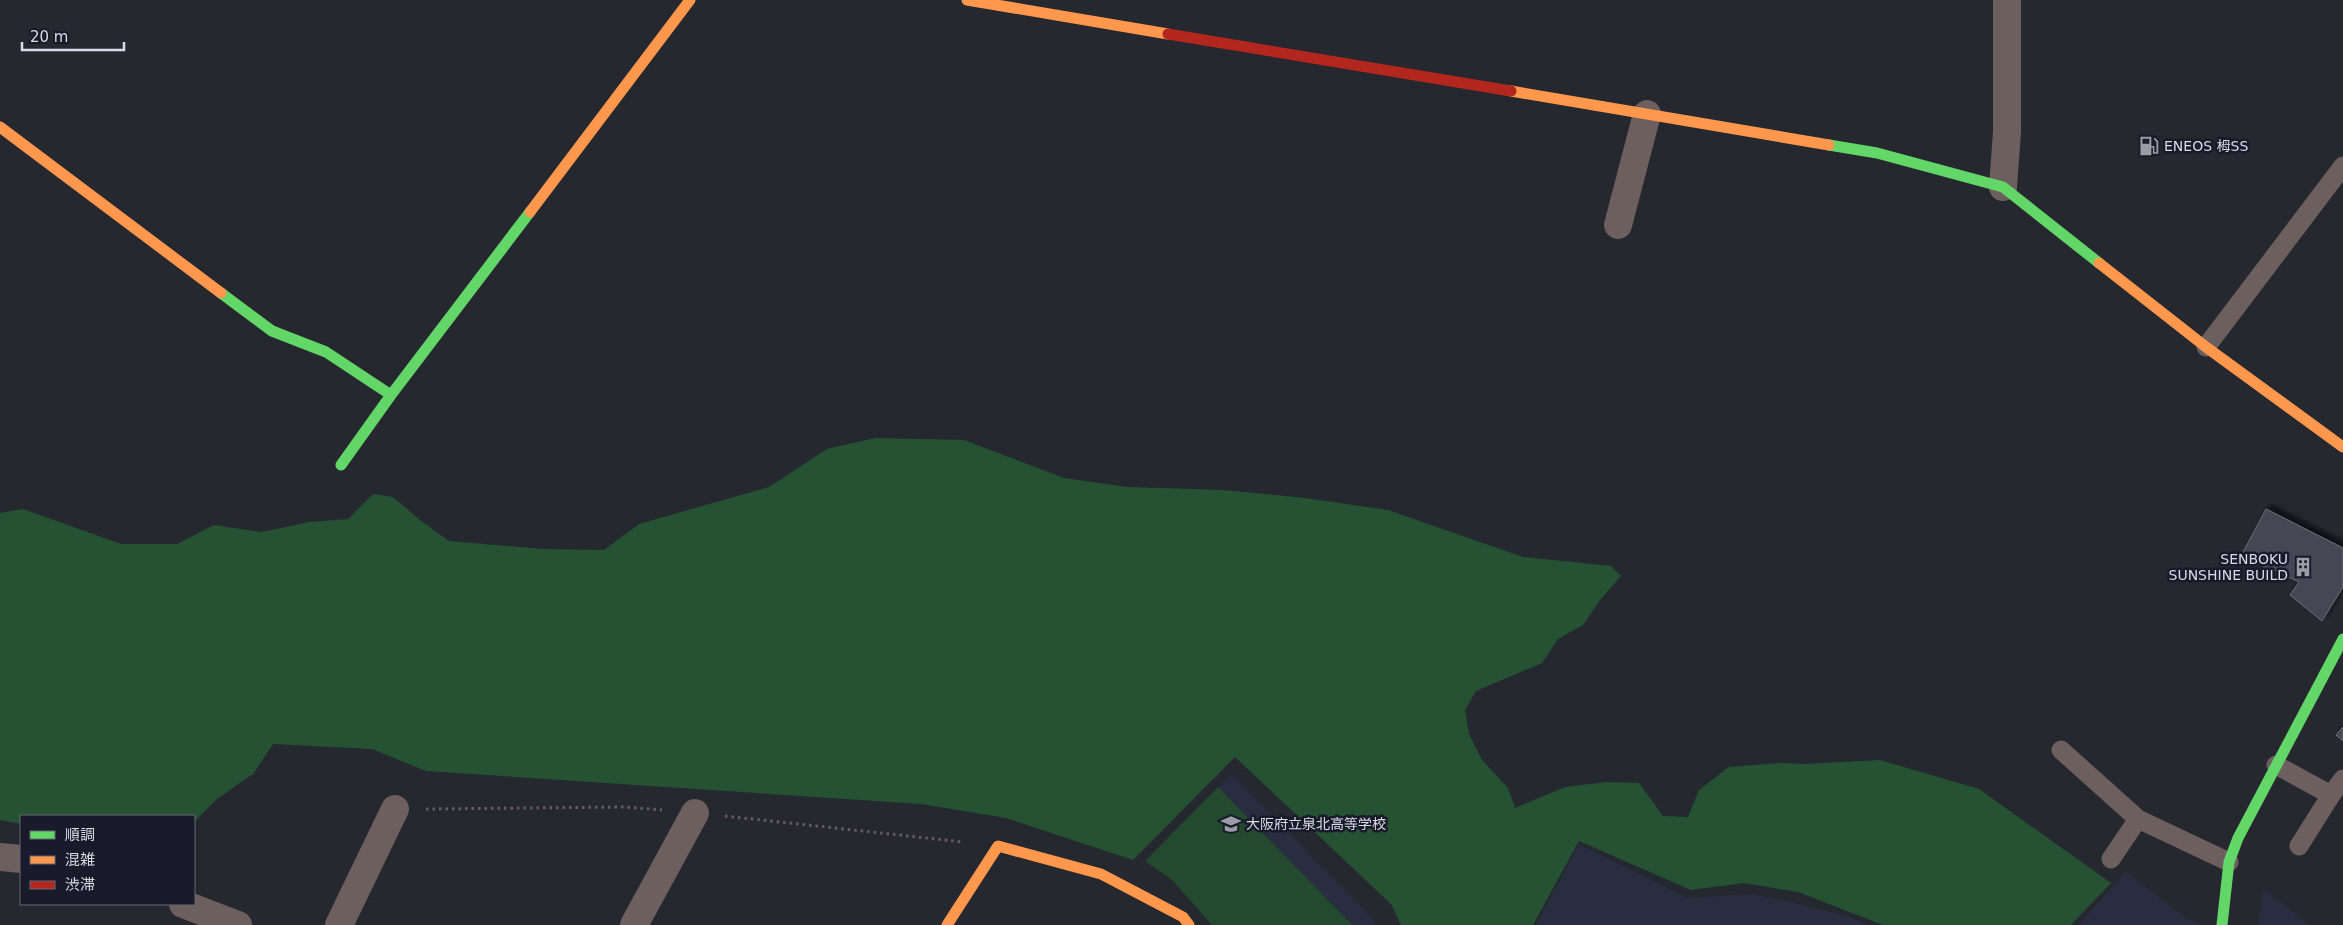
<svg xmlns="http://www.w3.org/2000/svg" width="2343" height="925" font-family="'DejaVu Sans','Noto Sans JP',sans-serif">
	<style>
		.built { fill: #292d40 }
		.green { fill: #234a2f }
		.forest { fill: #255233 }
		.building { fill: #454754; stroke: #6b6c74; filter: url(#shadow) }
		.lines { fill: none; stroke-linecap: round; stroke-linejoin: round }
		.path { stroke: #645d5d; stroke-width: 3; stroke-dasharray: 2.5 4; stroke-linecap: butt }
		.lane { stroke: #6d5f5d; stroke-width: 19 }
		.street { stroke: #6d5f5d; stroke-width: 28 }
		.fast { stroke: #63d668; stroke-width: 11 }
		.slow { stroke: #ff974d; stroke-width: 11 }
		.jam { stroke: #b3261e; stroke-width: 11 }
		.labels { text-anchor: middle; stroke-width: 5; stroke-linejoin: round; paint-order: stroke }
		.poi-label { font-size: 14px; fill: #d9dbe5; stroke: #191b2a; text-anchor: start }
	</style>
	<defs>
		<filter id="shadow"><feDropShadow dx="4.5" dy="-4.5" stdDeviation="2.5" flood-color="#0009"/></filter>
	</defs>
	<rect width="100%" height="100%" fill="#262830"/>
	<path class="built" d="M1232 774 1374 920 1376 925H1212L1172 880 1145 861Z
		M1579 844 1688 898 1754 894 1848 916 1868 925H1536Z
		M2126 871 2184 917 2202 925H2078Z
		M2263 889 2310 925H2258Z"/>
	<path class="green" d="M1218 787 1352 925H1212L1172 880 1145 861Z"/>
	<path class="forest" d="M875 438 964 440 1064 478 1127 487 1224 490 1305 498 1388 510 1523 557 1611 566 1621 576 1600 600 1583 625 1558 639 1542 663 1476 691 1465 710 1469 734 1482 760 1508 788 1515 808 1565 787 1606 782 1639 783 1663 816 1688 817 1699 790 1729 767 1780 763 1806 764 1880 760 1979 789 2111 883 2071 925H1883L1798 892 1744 883 1691 890 1579 841 1533 925H1401L1391 904 1235 757 1133 860 1006 818 921 804 426 771 372 749 273 744 253 774 217 799 194 822V816H21V824L0 820V513L23 509 121 544H177L214 525 262 532 309 522 348 519 373 494 393 497 420 520 449 541 543 549 604 550 639 524 769 487 827 449Z"/>
	<path class="building" d="M2266 509 2343 548V587L2322 621 2290 595 2299 582 2272 569 2269 574 2262 571 2265 564 2242 554Z
		M2343 727V741L2336 735Z"/>
	<g class="lines">
		<path class="path" d="M426 809 623 807 662 810
			M725 816 963 842"/>
		<path class="lane" d="M2206 347 2343 166
			M2061 750 2138 819 2229 862
			M2276 765 2331 795 2299 846
			M2331 795 2343 779
			M2111 859 2138 819"/>
		<path class="street" d="M2003 187 2007 132V0
			M1618 225 1647 114
			M0 857 21 859
			M183 904 238 925
			M339 925 395 809
			M634 925 695 813"/>
		<path class="fast" d="M1829 145 1877 153 2003 187 2099 263
			M221 293 272 331 326 352 391 395
			M341 465 391 395 530 212
			M2222 925 2229 862 2238 838 2343 639"/>
		<path class="slow" d="M967 0 1168 34
			M1511 91 1829 145
			M0 127 221 293
			M530 212 690 0
			M2099 263 2206 347 2343 447
			M947 925 998 846 1101 874 1183 917 1189 925"/>
		<path class="jam" d="M1168 34 1511 91"/>
	</g>
	<defs>
		<symbol id="fuel-bare" viewBox="-9 -9 18 18"><path d="M-5.5-6h7V0h2V4h1.3V-2.5L3-4.5l.8-.8L6-3V5H2.5V1h-1V6h-7ZM-4.2-4.7v3.2H.2V-4.7Z" fill="#9a9ca6" stroke="#191b2a" stroke-width="2.5" paint-order="stroke"/></symbol>
		<symbol id="building-bare" viewBox="-9 -9 18 18"><path d="M-4-6H4V6H1V3H-1V6H-4ZM-2.5-4.3h1.7v1.8h-1.7ZM.8-4.3h1.7v1.8H.8ZM-2.5-1h1.7V.8h-1.7ZM.8-1h1.7V.8H.8Z" fill="#9a9ca6" stroke="#191b2a" stroke-width="2.5" paint-order="stroke"/></symbol>
		<symbol id="school-bare" viewBox="-9 -9 18 18"><path d="M0-5L7-2L0 1L-7-2ZM-4 1L0 2.5L4 1V4Q0 6-4 4Z" fill="#9a9ca6" stroke="#191b2a" stroke-width="2.5" paint-order="stroke"/></symbol>
	</defs>
	<g fill-rule="evenodd">
		<use href="#fuel-bare" x="2135" y="132" width="28" height="28"/>
		<use href="#building-bare" x="2289" y="553" width="28" height="28"/>
		<use href="#school-bare" x="1217" y="810" width="28" height="28"/>
	</g>
	<g class="labels">
		<g class="poi-label">
			<text x="2164" y="151">ENEOS 栂SS</text>
			<text x="2288" y="564" text-anchor="end">SENBOKU<tspan x="2288" dy="16">SUNSHINE BUILD</tspan></text>
			<text x="1246" y="829">大阪府立泉北高等学校</text>
		</g>
	</g>
	<rect x="20" y="815" width="175" height="90" fill="#191b2a" stroke="#666875"/>
	<rect x="30" y="831" width="25" height="8" fill="#63d668" stroke="#666875"/>
	<text x="65" y="840" font-size="15" fill="#d9dbe5">順調</text>
	<rect x="30" y="856" width="25" height="8" fill="#ff974d" stroke="#666875"/>
	<text x="65" y="865" font-size="15" fill="#d9dbe5">混雑</text>
	<rect x="30" y="881" width="25" height="8" fill="#b3261e" stroke="#666875"/>
	<text x="65" y="890" font-size="15" fill="#d9dbe5">渋滞</text>
	<path d="M22 42v8h102v-8" fill="none" stroke="#d9dbe5" stroke-width="2.5"/>
	<text x="30" y="42" font-size="15" fill="#d9dbe5" stroke="#191b2a" stroke-width="4" paint-order="stroke">20 m</text>
</svg>
